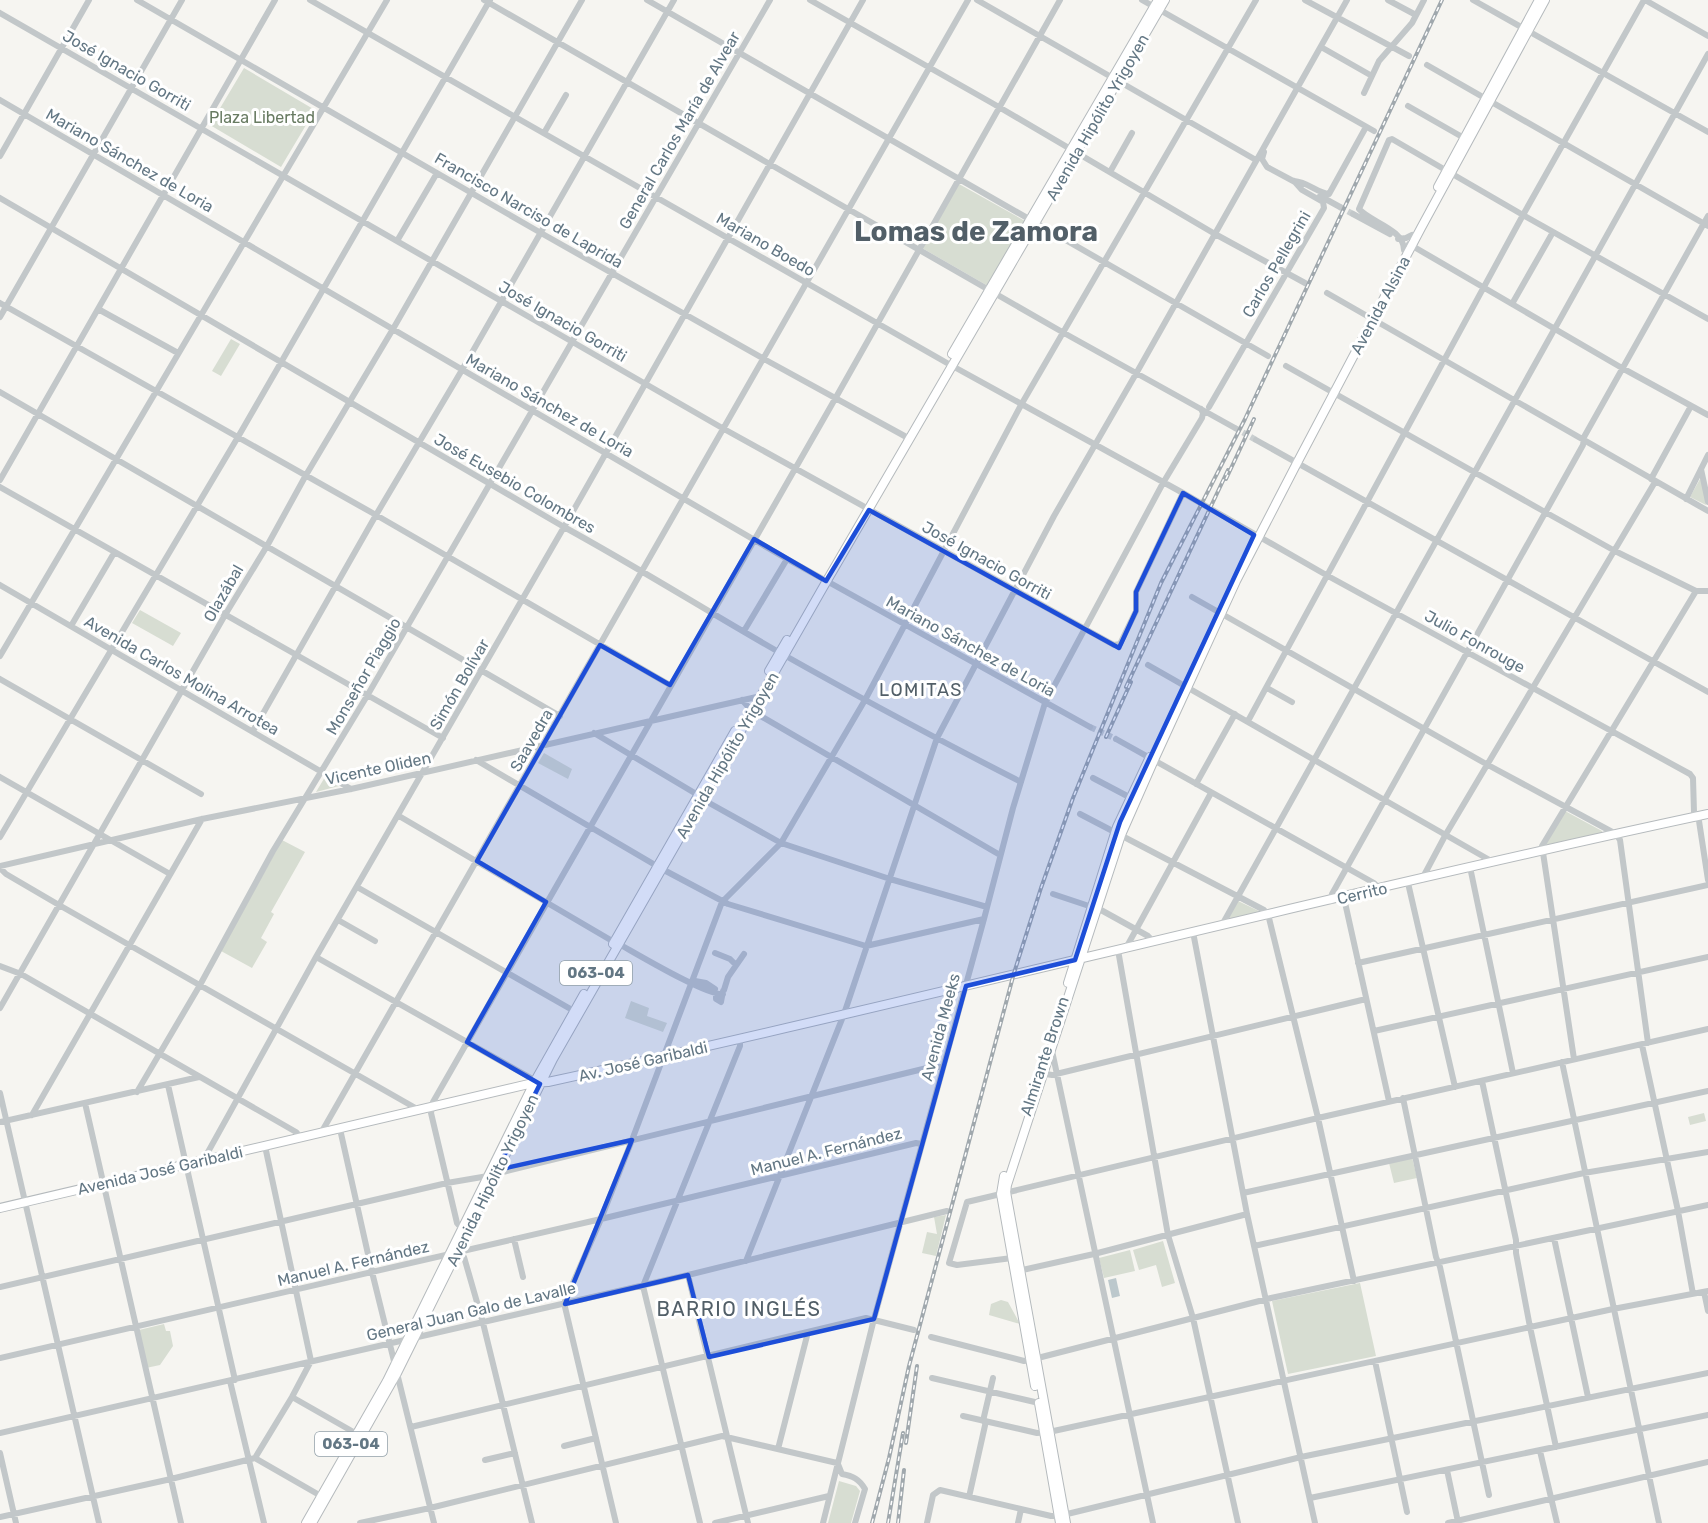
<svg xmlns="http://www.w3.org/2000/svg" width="1708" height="1523" font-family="Rubik,sans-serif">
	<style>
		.green { fill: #d7ddd2 }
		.water { fill: #bcc8cc }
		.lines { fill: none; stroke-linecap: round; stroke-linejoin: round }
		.minor-tunnel { stroke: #cacfd0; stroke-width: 6; stroke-dasharray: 6 3; stroke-linecap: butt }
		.major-casing { stroke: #b5babd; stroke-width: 10 }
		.minor { stroke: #c2c7c9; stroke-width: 6 }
		.major { stroke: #fff; stroke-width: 8 }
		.rail-casing { stroke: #a0a8ad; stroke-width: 4 }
		.rail { stroke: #fff; stroke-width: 1.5; stroke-dasharray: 4.5; stroke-linecap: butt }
		.marked { fill: #1d4ed8; fill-opacity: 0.2; stroke: #1d4ed8; stroke-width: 4.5; stroke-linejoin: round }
		.labels { text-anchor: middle; stroke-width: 6; stroke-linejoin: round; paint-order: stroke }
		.shield { fill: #fff; stroke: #92a0a9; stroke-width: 1.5 }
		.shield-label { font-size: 15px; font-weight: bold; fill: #637784 }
		.street-label { font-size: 16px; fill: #637784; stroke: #fff }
		.park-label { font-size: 16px; fill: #687b62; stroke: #fff }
		.neighbourhood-label { font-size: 18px; letter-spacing: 1.5px; fill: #525f68; stroke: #fff }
		.quarter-label { font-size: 20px; letter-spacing: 1.5px; fill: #525f68; stroke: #fff }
		.town-label { font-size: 28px; font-weight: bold; fill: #525f68; stroke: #fff }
	</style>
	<rect width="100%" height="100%" fill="#f6f5f1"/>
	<path class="green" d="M244 68 315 110 281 167 210 125Z
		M959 184 1025 221 988 286 922 248Z
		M231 339 240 344 221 376 212 371Z
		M1700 479 1702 480 1706 505 1690 497Z
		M140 610 181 633 173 646 132 623Z
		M544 753 572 769 568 779 538 763Z
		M325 777 339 786 316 792Z
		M1565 811 1602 831V833L1545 845Z
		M282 840 305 852 271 912 274 914 261 938 267 942 252 968 221 951Z
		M1238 901 1261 912 1228 919Z
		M631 1001 649 1008 647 1016 667 1023 663 1032 625 1018Z
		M1704 1113 1706 1121 1690 1125 1688 1117Z
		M1412 1157 1417 1178 1394 1183 1389 1163Z
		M946 1215 936 1256 922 1253 927 1232 937 1234 934 1217Z
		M1163 1241 1175 1283 1162 1287 1156 1265 1139 1270 1133 1250Z
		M1130 1250 1135 1271 1104 1278 1099 1258Z
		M1360 1283 1376 1356 1288 1374 1272 1301Z
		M1001 1300 1008 1302 1020 1324 989 1315 991 1304Z
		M164 1324 166 1331H170L173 1346 160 1365 146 1368 139 1330Z
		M839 1481 856 1486 860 1491 851 1523H828Z"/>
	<path class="water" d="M1116 1278 1120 1296 1112 1298 1108 1280Z"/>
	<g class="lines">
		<path class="minor-tunnel" d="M1340 207 1353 214
			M1235 428 1256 440
			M1090 727 1116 739"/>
		<defs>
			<path id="major" d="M1438 187 1539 0
				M952 354 1158 0
				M769 671 787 640
				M613 944 735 731
				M1068 983 1117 827 1150 757
				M1004 1176 1001 1194 1035 1386
				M0 1208 533 1083 548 1082C936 997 1320 897 1708 814
				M1039 1403 1060 1523
				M306 1523 387 1381 535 1081 584 994
				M312 1523 397 1373 553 1059 825 584 1165 0
				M1066 1523 1006 1192 1007 1185 1121 835 1154 760 1236 581 1297 463 1421 228 1545 0"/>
		</defs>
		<use href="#major" class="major-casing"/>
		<path class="minor" d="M137 0 541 233 764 359 910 439
			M310 0 947 363 1183 493 1328 576 1690 774 1693 778 1694 812 1699 821 1708 880
			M484 0 1064 333 1235 428
			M647 0 1268 356
			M810 0 992 103 1215 234 1305 283
			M977 0 1256 160
			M1142 0 1374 131
			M1305 0 1409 56
			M1388 0 1416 15
			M1473 0 1708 132
			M1645 0 1708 36
			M0 13 724 429 1114 645 1120 644 1136 611V592L1183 493
			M1321 47 1372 76
			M1427 65 1708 226
			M1364 93 1379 61 1412 23 1424 0
			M0 100 787 559 1090 727
			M1408 106 1464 138
			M544 133 566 95
			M1264 152 1262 159 1267 167 1295 182
			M0 156 89 0
			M1110 172 1132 133
			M1294 181C1308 182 1317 193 1329 194L1366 127
			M1320 196 1340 207
			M0 198 564 527C639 568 710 613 784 655 862 699 941 741 1021 782
			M1353 214 1390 234
			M1398 239 1406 238 1412 235
			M397 241 437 173
			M1409 244 1622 368 1708 415
			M1404 250C1404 229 1370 222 1359 209L1389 140 1392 139 1523 215 1708 319
			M1327 293 1708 511
			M0 303 376 515 670 685
			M1512 304 1553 232
			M98 309 178 353
			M0 317 182 0
			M1286 366 1545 512 1615 551 1696 591H1708
			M0 392 560 716
			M1209 407 1324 208 1323 202 1302 190 1294 181
			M1256 440 1708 692
			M1701 469 1708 502
			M1651 479 1691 406
			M0 480 275 0
			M0 487 443 738
			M1686 499 1708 455
			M0 585 351 789
			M1192 597 1488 765 1616 834 1620 840 1648 1043
			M71 626 114 553
			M744 631 787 559
			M0 656 387 0
			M1148 665 1493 862
			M0 679 201 794
			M1267 688 1292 702
			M742 700 752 711 1000 855
			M1248 721 1523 215 1644 0
			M253 731 376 515 462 370 674 0
			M594 733 698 795
			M1116 739 1374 883 1380 889
			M476 760 662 869 728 904 866 946 984 919
			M0 777 170 874
			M1093 778 1131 798
			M1196 784 1235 714
			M702 799 781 843 890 879 987 907
			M1080 814 1264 910 1268 914 1318 1118 1354 1281
			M399 816 614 942
			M0 837 238 437 490 0
			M0 866 202 819 351 789 761 696
			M1470 867 1513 1073
			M0 868 6 874 59 905 419 1110
			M1422 879 1446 834 1655 482
			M1408 883 1455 1087
			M357 887 574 1011
			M1053 894 1101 910 1148 936 1153 941
			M1344 898 1389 1101
			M1331 901 1332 894 1583 445 1584 437 1708 216
			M338 920 375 941
			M1222 925 1708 54
			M1193 932 1247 1214 1315 1523
			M619 944C637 954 707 996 723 994
			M1126 948 1211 793
			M1118 950 1168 1235 1193 1318 1238 1523
			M715 953 730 959 736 965
			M316 957 538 1082
			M1358 963 1708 885
			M0 966 21 974 296 1132 301 1138
			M695 981 706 983 715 989
			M724 990 728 977 744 954
			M716 994V999L721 1002 723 991
			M0 1008 225 615 267 546 306 475 393 329 582 0
			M1374 1031 1708 957
			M1642 1045 1678 1211 1693 1294
			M1052 1051 1153 1523
			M1574 1059 1542 846 1696 591
			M1562 1062 1659 1523
			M1040 1073 1052 1075 1366 999
			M1482 1081 1516 1240V1253L1530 1327 1556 1447
			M168 1085 235 1380
			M137 1092 200 985 273 851 367 696 770 0
			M0 1093 99 1523
			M1403 1098 1436 1257 1440 1267 1489 1495
			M85 1103 181 1523
			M32 1115 202 819
			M0 1122 199 1077
			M340 1129 372 1272 434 1523
			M321 1133 968 0
			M203 1161 316 957 564 527 863 0
			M497 1170 503 1172 931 1067H943
			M1243 1193 1708 1091
			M464 1231 457 1223 431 1113 433 1102 835 399 1060 0
			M1554 1238 1588 1397
			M514 1239 523 1277
			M1254 1246 1584 1173 1708 1152
			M457 1253 464 1257 483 1323 532 1523
			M1012 1258 957 1265 949 1263 967 1202 1318 1118 1708 1029
			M746 1261 844 1014 937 738 1054 516 1137 372 1347 0
			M1018 1271 1094 1254 1247 1214
			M688 1275 748 1523
			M0 1287 447 1183 488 1176
			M1704 1292 1708 1311
			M931 1337 1024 1361 1030 1360 1271 1298 1708 1205
			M0 1358 601 1219 916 1143 922 1144
			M1375 1361 1407 1512
			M932 1378 1039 1403
			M230 1381 264 1523
			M292 1397 357 1434
			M963 1416 1037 1433 1049 1432 1613 1309 1708 1291
			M983 1421 993 1378
			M411 1427 866 1318 914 1330
			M0 1433 688 1275 947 1211
			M564 1446 596 1438
			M778 1449 808 1332
			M1540 1451 1557 1523
			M0 1453 16 1523
			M255 1458 292 1397 311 1361 265 1146
			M255 1458 321 1496
			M485 1460 515 1453
			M838 1464 842 1474C853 1476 859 1479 865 1489L855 1523
			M1447 1470 1458 1522
			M969 1497 986 1421
			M1310 1498 1708 1415
			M0 1517 171 1479 255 1458
			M360 1523 430 1508 722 1436 837 1463
			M616 1523 565 1307V1301L601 1219 632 1140 722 902 781 843 865 700 1021 405 1256 0
			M700 1523 643 1286 740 1046V1039
			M715 1523 829 1496
			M823 1523 874 1319 984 919 1013 808 1045 703 1163 483 1202 418 1203 413 1201 409
			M927 1523 933 1495 940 1490 1051 1516H1059L1301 1457 1708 1373
			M1018 1523 1021 1509
			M1448 1523 1708 1462"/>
		<use href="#major" class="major"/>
		<defs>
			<path id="rail" d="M1226 479 1254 419
				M1126 687 1228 470
				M1106 737 1131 682
				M906 1443 917 1366
				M872 1523 889 1458 909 1366 1014 973 1041 888 1073 798 1161 583 1245 419 1442 0
				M888 1523 903 1433
				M898 1523 904 1470"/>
		</defs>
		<use href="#rail" class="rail-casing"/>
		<use href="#rail" class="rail"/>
	</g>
	<path class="marked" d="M1183 493 1254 535 1120 822 1075 960 966 986 874 1319 709 1357 688 1275 565 1304 632 1140 497 1170 540 1084 467 1042 546 902 477 861 600 645 670 685 754 539 826 581 869 510 1119 648 1136 611V592Z"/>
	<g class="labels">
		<g class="shield">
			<rect x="560" y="961" width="72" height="24" rx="4.5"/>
			<rect x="315" y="1432" width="72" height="24" rx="4.5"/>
		</g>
		<g class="shield-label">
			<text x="596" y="978">063-04</text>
			<text x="351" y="1449">063-04</text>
		</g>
		<g class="street-label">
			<text transform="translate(127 70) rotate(30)" y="6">José Ignacio Gorriti</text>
			<text transform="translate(1097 117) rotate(-60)" y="6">Avenida Hipólito Yrigoyen</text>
			<text transform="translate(679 130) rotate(-60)" y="6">General Carlos María de Alvear</text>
			<text transform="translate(130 160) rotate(30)" y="6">Mariano Sánchez de Loria</text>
			<text transform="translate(529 210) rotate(30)" y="6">Francisco Narciso de Laprida</text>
			<text transform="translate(766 244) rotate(30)" y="6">Mariano Boedo</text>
			<text transform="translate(1276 264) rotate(-60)" y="6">Carlos Pellegrini</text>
			<text transform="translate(1380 305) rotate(-62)" y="6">Avenida Alsina</text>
			<text transform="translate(563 321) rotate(30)" y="6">José Ignacio Gorriti</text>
			<text transform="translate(550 405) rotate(30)" y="6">Mariano Sánchez de Loria</text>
			<text transform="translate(515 483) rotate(30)" y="6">José Eusebio Colombres</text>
			<text transform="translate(987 560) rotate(29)" y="6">José Ignacio Gorriti</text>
			<text transform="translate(223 593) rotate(-60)" y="6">Olazábal</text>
			<text transform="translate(1475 641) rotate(29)" y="6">Julio Fonrouge</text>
			<text transform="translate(971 646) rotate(29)" y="6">Mariano Sánchez de Loria</text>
			<text transform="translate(182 675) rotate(30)" y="6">Avenida Carlos Molina Arrotea</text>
			<text transform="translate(363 676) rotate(-60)" y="6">Monseñor Piaggio</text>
			<text transform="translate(459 684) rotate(-60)" y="6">Simón Bolívar</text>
			<text transform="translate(531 740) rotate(-60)" y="6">Saavedra</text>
			<text transform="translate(727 755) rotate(-60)" y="6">Avenida Hipólito Yrigoyen</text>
			<text transform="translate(378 768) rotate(-12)" y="6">Vicente Oliden</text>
			<text transform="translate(1362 893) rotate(-13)" y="6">Cerrito</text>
			<text transform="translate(940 1027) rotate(-75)" y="6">Avenida Meeks</text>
			<text transform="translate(1044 1056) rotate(-72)" y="6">Almirante Brown</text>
			<text transform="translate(643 1061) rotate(-13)" y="6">Av. José Garibaldi</text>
			<text transform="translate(826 1151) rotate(-14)" y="6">Manuel A. Fernández</text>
			<text transform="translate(160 1170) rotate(-13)" y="6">Avenida José Garibaldi</text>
			<text transform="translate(492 1180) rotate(-64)" y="6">Avenida Hipólito Yrigoyen</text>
			<text transform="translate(353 1263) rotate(-13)" y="6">Manuel A. Fernández</text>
			<text transform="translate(471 1311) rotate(-13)" y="6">General Juan Galo de Lavalle</text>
		</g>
		<g class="park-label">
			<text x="262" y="123">Plaza Libertad</text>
		</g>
		<g class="neighbourhood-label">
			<text x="921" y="696">LOMITAS</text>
		</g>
		<g class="quarter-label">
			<text x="739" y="1316">BARRIO INGLÉS</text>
		</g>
		<g class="town-label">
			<text x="976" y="241">Lomas de Zamora</text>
		</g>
	</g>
</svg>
